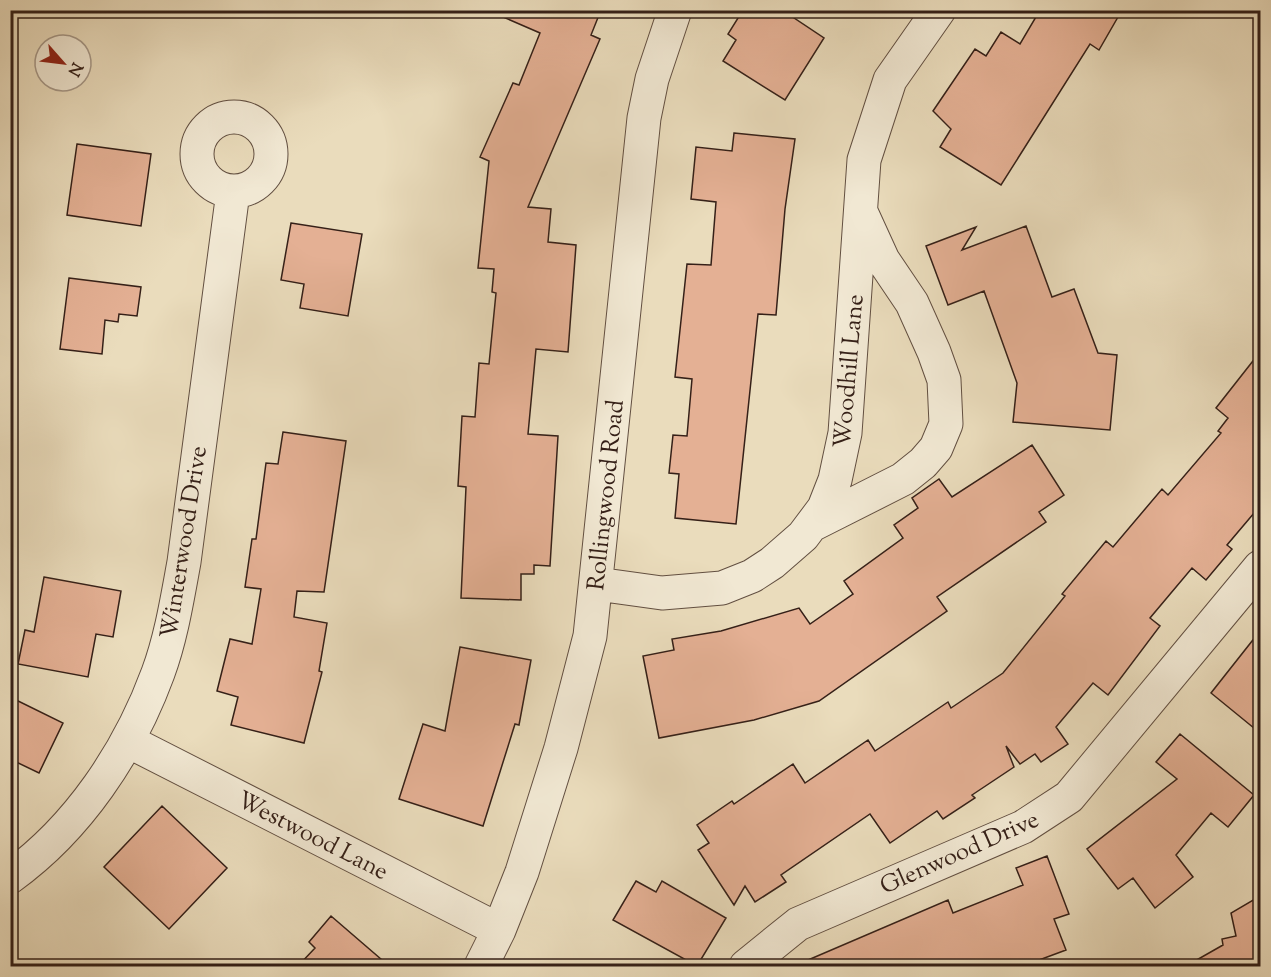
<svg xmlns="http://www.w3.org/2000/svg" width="1271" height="977" font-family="'Sorts Mill Goudy',serif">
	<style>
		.building { fill: #e4b094; stroke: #352018; stroke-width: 1.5 }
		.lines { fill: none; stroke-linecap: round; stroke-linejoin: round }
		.minor-casing { stroke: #624f41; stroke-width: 35 }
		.minor { stroke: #f1e8d3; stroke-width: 33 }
		.labels { text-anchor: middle; stroke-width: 5; stroke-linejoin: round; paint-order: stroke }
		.street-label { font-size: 24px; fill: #352018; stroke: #f1e8d3 }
	</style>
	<rect width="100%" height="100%" fill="#eadcbc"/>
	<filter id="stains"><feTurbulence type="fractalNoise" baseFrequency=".00333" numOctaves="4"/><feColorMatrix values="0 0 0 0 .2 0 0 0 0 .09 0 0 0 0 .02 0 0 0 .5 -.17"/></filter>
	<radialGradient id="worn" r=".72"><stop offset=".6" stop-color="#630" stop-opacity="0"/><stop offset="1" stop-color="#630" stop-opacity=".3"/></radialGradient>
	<path class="building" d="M487 10H601L591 35 600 39 528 207 551 209 548 242 576 245 568 352 536 349 528 434 558 436 550 566 534 565V574H521V600L461 598 466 487 458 486 462 416 475 417 479 363 489 364 496 293 492 292 494 269 478 268 489 161 480 157 513 83 519 85 540 33Z
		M743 10H782L824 38 785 100 723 61 736 40 728 34Z
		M1040 10H1122L1099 50 1090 44 1001 185 940 147 951 129 933 111 975 49 986 56 1001 32 1020 44Z
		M734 133 795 139 785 209 776 315 758 314 736 524 675 518 679 474 669 473 673 435 687 436 692 379 675 377 687 264 711 265 716 202 691 199 696 147 732 151Z
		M77 144 151 154 141 226 67 215Z
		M291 223 362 234 348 316 300 308 304 284 281 280Z
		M1026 226 1052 297 1074 289 1098 353 1117 355 1110 430 1013 422 1017 383 984 291 948 305 926 246 976 227 962 250Z
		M69 278 141 287 137 316 119 314 118 322 105 320 102 354 60 349Z
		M1260 352V506L1227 545 1232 549 1206 580 1192 568 1150 618 1160 626 1108 695 1093 683 1056 727 1068 744 1041 762 1035 754 1020 764 1006 746 1014 767 972 795 975 798 943 819 937 811 890 843 870 814 781 875 786 882 755 902 745 886 734 905 698 850 709 843 697 825 732 801 734 804 793 764 805 783 868 740 875 751 948 702 951 708 1003 673 1065 596 1062 594 1106 541 1113 547 1162 489 1168 495 1221 433 1218 431 1228 418 1216 408Z
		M283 432 346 441 324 592 297 591 294 617 327 623 319 671 322 672 304 743 231 725 238 697 217 691 230 639 252 644 261 589 245 587 252 539H256L266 463 278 464Z
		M1032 445 1064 495 1039 512 1046 522 937 597 947 611 819 701 754 720 659 738 643 656 674 650 672 639 721 631 799 608 810 624 853 594 844 581 903 538 894 525 918 508 912 498 939 479 952 497Z
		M44 577 121 591 113 637 96 634 88 677 18 664 25 630 34 632Z
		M1260 631V733L1211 693Z
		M460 647 531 660 519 725 515 724 483 826 399 799 423 724 445 731Z
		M10 697 63 723 39 773 10 759Z
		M1180 734 1254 795 1228 827 1211 813 1176 855 1193 877 1155 908 1133 878 1118 889 1087 849 1177 779 1156 762Z
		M162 806 227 868 169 929 104 867Z
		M1047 856 1069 914 1054 919 1066 950 1023 966H794L948 900 953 913 1023 885 1016 868Z
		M636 881 656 892 662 881 726 918 697 966 613 920Z
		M1260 896V966H1186L1223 945 1222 939 1236 936 1231 913Z
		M331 916 389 966H298L315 948 309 942Z"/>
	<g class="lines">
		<defs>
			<path id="minor" d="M197 154a37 37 0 1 1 74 0a37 37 0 1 1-74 0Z
				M812 525 903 479 923 463 936 448 946 424 944 380 934 352 912 303 883 260 862 214
				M597 584 662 593 722 588 752 576 772 563 803 536 824 508 835 480 845 433 864 160 890 80 939 10
				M128 741 499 930
				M10 877C78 828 129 752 158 673 171 638 177 600 184 562L233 192
				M481 966 499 930 522 872 561 748 590 636 644 118 652 79 675 10
				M746 966 798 924 1023 827 1069 797 1260 567"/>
		</defs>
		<use href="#minor" class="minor-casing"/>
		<use href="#minor" class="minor"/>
	</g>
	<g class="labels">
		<g class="street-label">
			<text transform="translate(848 371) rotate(-85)" y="8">Woodhill Lane</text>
			<text transform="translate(605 495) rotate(-84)" y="8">Rollingwood Road</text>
			<text transform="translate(183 542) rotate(-81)" y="8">Winterwood Drive</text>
			<text transform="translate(313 835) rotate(27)" y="8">Westwood Lane</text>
			<text transform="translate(959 852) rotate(-24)" y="8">Glenwood Drive</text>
		</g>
	</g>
	<rect width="1271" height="977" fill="none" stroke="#eadcbc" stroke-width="36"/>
	<rect x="12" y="12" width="1247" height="953" fill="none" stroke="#352018" stroke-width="3"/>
	<rect x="18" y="18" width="1235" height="941" fill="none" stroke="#352018" stroke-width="1.5"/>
	<g transform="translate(63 63) rotate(118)"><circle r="28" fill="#f1e8d3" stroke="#a69888" stroke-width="1.5"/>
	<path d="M0-4.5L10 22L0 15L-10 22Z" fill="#8f2418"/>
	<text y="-9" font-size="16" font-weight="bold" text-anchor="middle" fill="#352018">N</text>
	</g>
	<rect width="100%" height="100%" filter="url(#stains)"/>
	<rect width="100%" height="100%" fill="url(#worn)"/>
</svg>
